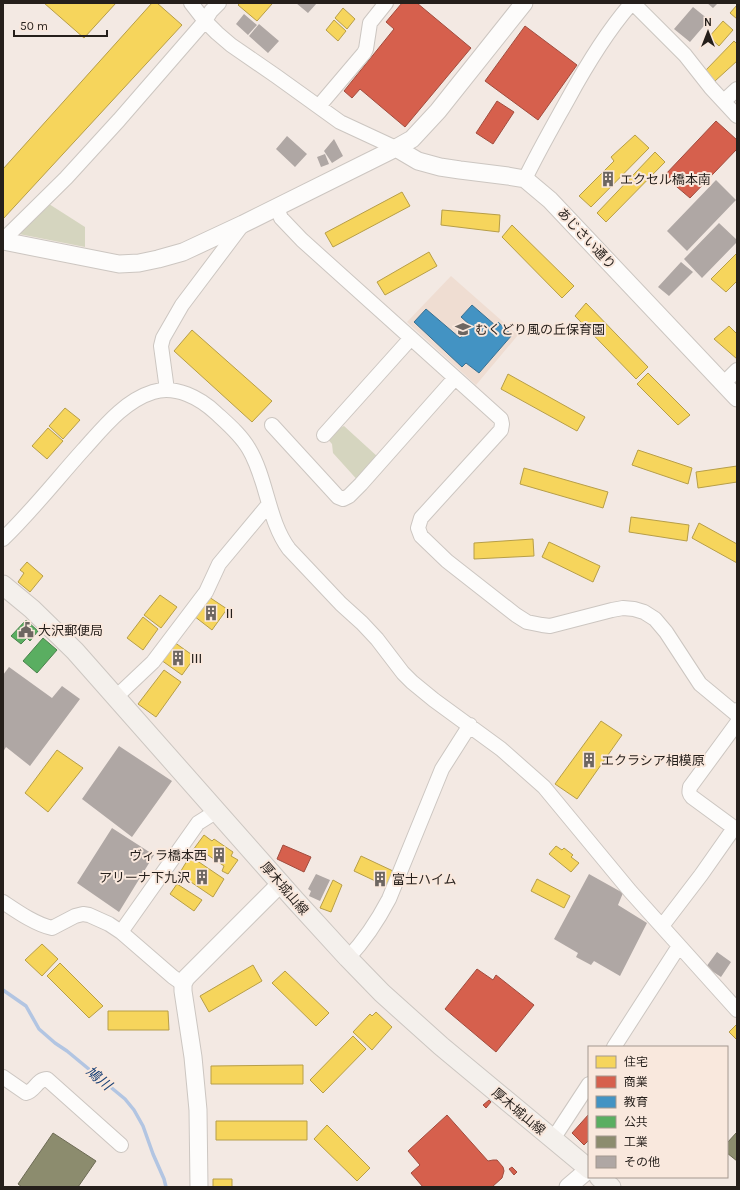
<svg xmlns="http://www.w3.org/2000/svg" width="740" height="1190" font-family="Karla,'Noto Sans JP',sans-serif">
	<style>
		.built { fill: #efddd2 }
		.green { fill: #d5d5bf }
		.homes { fill: #f6d55c; stroke: #b79e48 }
		.shops { fill: #d6604d; stroke: #a14c3e }
		.schools { fill: #4393c3; stroke: #3a7091 }
		.public { fill: #5aae61; stroke: #4a834c }
		.industry { fill: #8c8c6e; stroke: #6d6b55 }
		.lines { fill: none; stroke-linecap: round; stroke-linejoin: round }
		.stream { stroke: #b2c5e2; stroke-width: 3.5 }
		.building { fill: #afa7a4 }
		.minor-casing { stroke: #ccc6c1; stroke-width: 16 }
		.tertiary-casing { stroke: #ccc6c1; stroke-width: 19 }
		.secondary-casing { stroke: #ccc6c1; stroke-width: 21 }
		.minor { stroke: #fdfcfb; stroke-width: 14 }
		.tertiary { stroke: #fdfcfb; stroke-width: 17 }
		.secondary { stroke: #f4f0ec; stroke-width: 19 }
		.labels { text-anchor: middle; stroke-width: 4; stroke-linejoin: round; paint-order: stroke }
		.poi-label { font-size: 13px; fill: #251f1b; stroke: #f9e8dd; text-anchor: start }
		.street-label { font-size: 13px; fill: #251f1b; stroke: #f9e8dd }
		.water-label { font-size: 14px; font-style: italic; fill: #184076; stroke: #f9e8dd }
	</style>
	<rect width="100%" height="100%" fill="#f3e9e3"/>
	<path class="built" d="M451 276 518 335 476 385 407 322Z"/>
	<path class="green" d="M49 204 85 227V247L19 234Z
		M344 426 378 457 361 484 333 453 332 444 324 435Z"/>
	<path class="homes" d="M44 3H116L84 38Z
		M152 3H157L182 25 3 219V169Z
		M240 3H271L272 4 257 21 238 5Z
		M737 5V19L730 13Z
		M343 8 355 19 347 29 335 18Z
		M334 20 346 31 338 41 326 30Z
		M723 21 733 30 719 46 709 37Z
		M734 41 737 44V61L715 81 705 71Z
		M635 135 649 148 591 207 579 196 614 161 611 157Z
		M655 152 665 162 606 222 597 213Z
		M402 192 410 206 333 247 325 233Z
		M442 210 500 215 499 232 441 225Z
		M512 225 574 286 562 298 502 237Z
		M429 252 437 266 385 295 377 282Z
		M737 253V281L726 292 711 279Z
		M586 303 648 367 636 379 575 316Z
		M729 326 737 334V359L714 339Z
		M192 330 272 401 252 422 174 351Z
		M648 373 690 415 678 425 637 384Z
		M508 374 585 417 577 431 501 389Z
		M65 408 80 420 63 439 49 426Z
		M48 428 63 441 47 459 32 446Z
		M638 450 692 468 688 484 632 465Z
		M737 466V482L698 488 696 472Z
		M524 468 608 492 603 508 520 484Z
		M631 517 689 525 687 541 629 532Z
		M699 523 737 544V563L692 538Z
		M533 539 534 556 474 559V543Z
		M549 542 600 566 593 582 542 557Z
		M27 562 43 576 30 592 18 582 24 573 20 570Z
		M160 595 177 607 161 628 144 615Z
		M209 597 227 609 212 630 194 616Z
		M143 617 158 629 143 650 127 638Z
		M174 642 195 657 182 675 161 660Z
		M164 670 181 682 156 717 138 704Z
		M601 721 622 735 577 799 555 784Z
		M57 750 83 768 48 812 25 793Z
		M204 835 212 841 214 839 233 852 231 856 238 860 228 874 222 871 224 866 202 851 199 854 193 850Z
		M556 846 562 850 564 848 573 855 571 857 579 863 571 872 549 854Z
		M190 856 224 879 213 897 179 874Z
		M361 856 393 871 386 886 354 871Z
		M537 879 570 896 564 908 531 891Z
		M333 880 342 885 331 912 320 908Z
		M177 884 202 900 194 911 170 894Z
		M42 944 58 959 42 976 25 960Z
		M60 963 103 1006 89 1018 47 976Z
		M253 965 262 981 209 1012 200 996Z
		M285 971 329 1013 316 1026 272 983Z
		M108 1011H168L169 1030H108Z
		M376 1012 392 1027 372 1050 353 1032 370 1014 372 1016Z
		M736 1025 737 1026V1040L729 1032Z
		M353 1036 366 1049 323 1093 310 1080Z
		M303 1065V1084H211V1066Z
		M216 1121H307V1140H216Z
		M327 1125 370 1168 357 1181 314 1139Z
		M213 1179H232V1187H213Z"/>
	<path class="shops" d="M402 3H417L471 48 405 127 360 89 352 98 344 91 394 29 386 22Z
		M525 26 577 65 538 120 485 81Z
		M497 101 514 112 493 144 476 133Z
		M716 121 737 140V149L690 198 664 176Z
		M283 845 311 857 304 872 277 859Z
		M477 969 493 980 496 975 534 1005 496 1052 445 1009Z
		M489 1100 491 1102 486 1108 483 1105Z
		M589 1114V1140L584 1145 572 1133Z
		M447 1115 488 1161 493 1160H497L503 1167 504 1171 502 1178 492 1187H423L411 1173 420 1165 408 1151Z
		M512 1167 517 1172 514 1175 509 1169Z"/>
	<path class="schools" d="M472 305 495 325 498 322 512 335 479 373 466 363 462 367 414 322 426 309 460 338 471 326 461 317Z"/>
	<path class="public" d="M26 620 38 631 30 641 27 638 21 644 11 636Z
		M43 638 57 650 37 673 23 661Z"/>
	<path class="industry" d="M737 1132V1161L727 1153V1143Z
		M53 1133 96 1161 78 1187H22L18 1184Z"/>
	<g class="lines">
		<path class="stream" d="M3 990 26 1006 39 1029 55 1043 67 1051 125 1099 134 1110 143 1126 153 1154 164 1179 166 1187"/>
	</g>
	<path class="building" d="M296 3H317L308 13Z
		M707 3H718L713 8Z
		M693 7 709 20 690 42 674 29Z
		M244 14 257 25 248 35 236 24Z
		M259 24 279 41 268 53 249 36Z
		M287 136 307 154 295 167 276 149Z
		M334 139 343 156 332 163 324 151Z
		M325 154 329 164 321 167 317 157Z
		M716 180 736 200 687 251 667 231Z
		M719 223 737 240V242L702 278 684 259Z
		M681 262 693 272 669 296 658 287Z
		M9 667 52 698 62 686 80 699 30 766 6 747 3 752V675Z
		M119 746 172 781 132 837 82 799Z
		M112 828 154 855 119 912 77 883Z
		M316 874 330 880 320 901 309 896 311 891 308 889Z
		M589 874 623 893 618 905 647 923 620 976 594 961 591 965 576 957 578 953 554 939Z
		M717 952 731 962 721 977 706 967Z"/>
	<g class="lines">
		<defs>
			<path id="minor" d="M191 3 205 21 217 33 231 45 276 76 340 122 396 148
				M724 101 737 89
				M319 106 364 53 366 49 370 23 386 3
				M525 179C538 152 553 126 568 99 586 66 605 34 630 5H635L685 55 711 88 737 116
				M277 208 281 218 302 240 501 419 502 424 501 430 421 518 418 528 421 536 447 561 516 615 527 622 542 625 550 626 612 610 623 608 634 609 644 612 655 619 666 632 700 684 735 713 737 710
				M3 240 66 178 119 120 205 21 211 11 219 3
				M723 384 737 370
				M167 390 161 346 163 338 182 305 243 224
				M272 425 338 497 343 499 349 496 361 484 455 378
				M324 435 411 338
				M3 539C32 511 57 479 84 449 103 428 124 401 153 392 176 385 200 398 216 413 228 424 241 435 249 449 267 479 268 521 289 549L341 604 362 623 377 639 403 673 412 682 434 700 501 749 544 787 630 891 737 1010
				M116 697 153 662 206 592 219 564 269 504
				M737 723 690 787C689 792 689 794 692 797L737 830
				M3 902C18 912 35 924 52 928L75 916 83 914 89 915 109 924 121 932 173 977 183 984
				M662 926 701 875 734 828
				M121 932 198 823 217 811
				M348 958C365 940 378 920 389 899L442 769 470 725
				M614 1047 679 946
				M3 1077 26 1093C35 1091 37 1079 47 1079L121 1145
				M553 1139 589 1084"/>
			<path id="tertiary" d="M396 148 418 161 440 167 460 170 508 176 525 179 550 200 737 398
				M3 241 119 264 139 263 158 259 183 252 243 224 396 148 412 139 438 111 524 3
				M199 1187 198 1110 193 1057 183 991V984L186 978 281 883
				M568 1187 589 1169"/>
			<path id="secondary" d="M3 585 32 609 75 651 295 900 348 958 382 993 441 1046 589 1169
				M599 1177 611 1187"/>
		</defs>
		<use href="#minor" class="minor-casing"/>
		<use href="#tertiary" class="tertiary-casing"/>
		<use href="#secondary" class="secondary-casing"/>
		<use href="#minor" class="minor"/>
		<use href="#tertiary" class="tertiary"/>
		<use href="#secondary" class="secondary"/>
	</g>
	<defs>
		<symbol id="building-bare" viewBox="-9 -9 18 18"><path d="M-4-6H4V6H1V3H-1V6H-4ZM-2.5-4.3h1.7v1.8h-1.7ZM.8-4.3h1.7v1.8H.8ZM-2.5-1h1.7V.8h-1.7ZM.8-1h1.7V.8H.8Z" fill="#6d6661" stroke="#f9e8dd" stroke-width="2.5" paint-order="stroke"/></symbol>
		<symbol id="school-bare" viewBox="-9 -9 18 18"><path d="M0-5L7-2L0 1L-7-2ZM-4 1L0 2.5L4 1V4Q0 6-4 4Z" fill="#6d6661" stroke="#f9e8dd" stroke-width="2.5" paint-order="stroke"/></symbol>
		<symbol id="civic-bare" viewBox="-9 -9 18 18"><path d="M-.6-6.5H3V-4.5H.6V-3L4-1V1h2V6H-6V1h2V-1L-.6-3ZM-1.2 2.5V6h2.4V2.5Z" fill="#6d6661" stroke="#f9e8dd" stroke-width="2.5" paint-order="stroke"/></symbol>
	</defs>
	<g fill-rule="evenodd">
		<use href="#building-bare" x="597" y="168" width="22" height="22"/>
		<use href="#school-bare" x="452" y="318" width="22" height="22"/>
		<use href="#building-bare" x="200" y="602" width="22" height="22"/>
		<use href="#civic-bare" x="15" y="619" width="22" height="22"/>
		<use href="#building-bare" x="167" y="647" width="22" height="22"/>
		<use href="#building-bare" x="578" y="749" width="22" height="22"/>
		<use href="#building-bare" x="208" y="844" width="22" height="22"/>
		<use href="#building-bare" x="191" y="866" width="22" height="22"/>
		<use href="#building-bare" x="369" y="868" width="22" height="22"/>
	</g>
	<g class="labels">
		<g class="poi-label">
			<text x="620" y="184">エクセル橋本南</text>
			<text x="475" y="334">むくどり風の丘保育園</text>
			<text x="223" y="618">Ⅱ</text>
			<text x="38" y="635">大沢郵便局</text>
			<text x="190" y="663">Ⅲ</text>
			<text x="601" y="765">エクラシア相模原</text>
			<text x="207" y="860" text-anchor="end">ヴィラ橋本西</text>
			<text x="190" y="882" text-anchor="end">アリーナ下九沢</text>
			<text x="392" y="884">富士ハイム</text>
		</g>
		<g class="street-label">
			<text transform="translate(587 238) rotate(47)" y="5">あじさい通り</text>
			<text transform="translate(285 888) rotate(49)" y="5">厚木城山線</text>
			<text transform="translate(519 1111) rotate(40)" y="5">厚木城山線</text>
		</g>
		<g class="water-label">
			<text transform="translate(99 1078) rotate(39)" y="5">鳩川</text>
		</g>
	</g>
	<rect width="740" height="1190" fill="none" stroke="#251f1b" stroke-width="8"/>
	<rect x="588" y="1046" width="140" height="132" fill="#f9e8dd" stroke="#a4988f"/>
	<rect x="596" y="1056" width="20" height="12" fill="#f6d55c" stroke="#a4988f"/>
	<text x="624" y="1066" font-size="12" fill="#251f1b">住宅</text>
	<rect x="596" y="1076" width="20" height="12" fill="#d6604d" stroke="#a4988f"/>
	<text x="624" y="1086" font-size="12" fill="#251f1b">商業</text>
	<rect x="596" y="1096" width="20" height="12" fill="#4393c3" stroke="#a4988f"/>
	<text x="624" y="1106" font-size="12" fill="#251f1b">教育</text>
	<rect x="596" y="1116" width="20" height="12" fill="#5aae61" stroke="#a4988f"/>
	<text x="624" y="1126" font-size="12" fill="#251f1b">公共</text>
	<rect x="596" y="1136" width="20" height="12" fill="#8c8c6e" stroke="#a4988f"/>
	<text x="624" y="1146" font-size="12" fill="#251f1b">工業</text>
	<rect x="596" y="1156" width="20" height="12" fill="#afa7a4" stroke="#a4988f"/>
	<text x="624" y="1166" font-size="12" fill="#251f1b">その他</text>
	<g transform="translate(708 32)" stroke="#f9e8dd" stroke-width="3" paint-order="stroke">
	<path d="M0-3L7 15L0 10L-7 15Z" fill="#251f1b"/>
	<text y="-6" font-size="11" font-weight="bold" text-anchor="middle" fill="#251f1b">N</text>
	</g>
	<path d="M14 30v6h93v-6" fill="none" stroke="#251f1b" stroke-width="2"/>
	<text x="20" y="30" font-size="12" fill="#251f1b" stroke="#f9e8dd" stroke-width="3" paint-order="stroke">50 m</text>
</svg>
